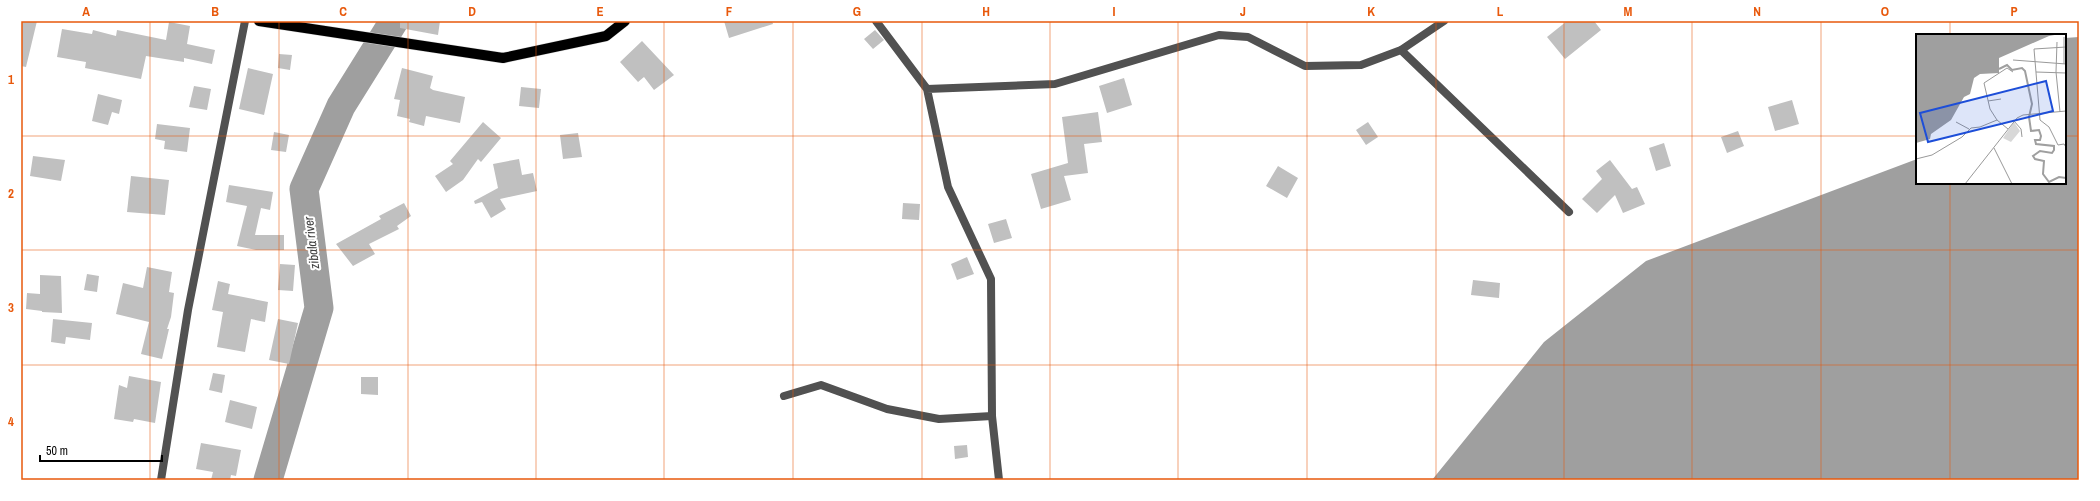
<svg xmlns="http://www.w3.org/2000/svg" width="2100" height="501" font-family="'Archivo Narrow',sans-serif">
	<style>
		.water { fill: #9f9f9f }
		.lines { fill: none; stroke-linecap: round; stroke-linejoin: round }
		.river { stroke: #9f9f9f; stroke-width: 29 }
		.building { fill: #c0c0c0 }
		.primary-casing { stroke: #dbdbdb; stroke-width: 11 }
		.minor { stroke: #515151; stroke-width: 8 }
		.primary { stroke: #000; stroke-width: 10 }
		.grid { fill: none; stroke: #e8590c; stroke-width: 1; stroke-opacity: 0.55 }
		.labels { text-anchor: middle; stroke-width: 4; stroke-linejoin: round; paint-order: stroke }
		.water-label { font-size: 13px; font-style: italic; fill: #404040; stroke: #fff }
		.inset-river { fill: none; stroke: #9f9f9f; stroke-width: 2 }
		.inset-road { fill: none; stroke: #999; stroke-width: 1 }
		.view { fill: #1d4ed8; fill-opacity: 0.15; stroke: #1d4ed8; stroke-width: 2 }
		.inset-edge { fill: none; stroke: #000; stroke-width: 2 }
		.neatline { fill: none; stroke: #e8590c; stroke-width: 1.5 }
		.grid-label { font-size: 13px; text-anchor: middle; font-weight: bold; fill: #e8590c }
	</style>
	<rect width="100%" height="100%" fill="#fff"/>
	<path class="water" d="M2079 37V480H1432L1544 342 1646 261 1917 159V183H2065V38Z"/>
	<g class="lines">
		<path class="river" d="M268 480 319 308 304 189 341 106 394 21"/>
	</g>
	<path class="building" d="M21 21H37L26 67 21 66Z
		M400 21H440L438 35 400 28Z
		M724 21H772L773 24 729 38Z
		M1567 21H1594L1601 30 1565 59 1547 37Z
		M169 22 190 26 187 44 215 50 212 64 184 58V62L146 56 141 79 85 68 86 62 57 57 62 29 92 34 93 30 116 36 117 30 166 40Z
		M875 30 884 40 873 49 864 39Z
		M642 41 674 75 654 90 644 77 638 82 620 62Z
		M279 54 292 55 290 70 278 68Z
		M248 68 273 74 264 115 239 109Z
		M402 68 433 76 430 88 433 90 465 97 460 123 426 116 424 126 409 122 410 119 397 116 400 100 394 99Z
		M1124 78 1132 105 1107 113 1099 86Z
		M194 86 211 89 207 110 189 107Z
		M521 87 541 89 539 108 519 106Z
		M98 94 122 100 119 114 112 112 108 125 92 121Z
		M1792 100 1799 124 1775 131 1768 107Z
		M1098 112 1102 142 1084 144 1088 173 1064 176 1071 200 1041 209 1031 174 1068 163 1062 117Z
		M483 122 501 138 481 162 478 159 463 180 446 192 435 176 453 164 450 161Z
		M1368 122 1378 137 1366 145 1356 130Z
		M157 124 190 128 187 152 164 149 165 141 155 139Z
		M1738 131 1744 146 1727 153 1721 137Z
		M274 132 289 135 286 152 271 150Z
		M578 133 582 157 563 159 560 135Z
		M1664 143 1671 166 1656 171 1649 148Z
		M33 156 65 160 61 181 30 176Z
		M519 159 522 175 533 173 537 191 500 199 506 209 491 218 482 202 475 204 474 201 498 188 493 164Z
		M1610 160 1632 189 1637 187 1645 204 1623 213 1615 195 1597 213 1582 199 1602 179 1596 171Z
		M1278 166 1298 178 1287 198 1266 186Z
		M131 176 169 180 165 215 127 212Z
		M229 185 273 192 270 210 261 208 255 235H284V250H256L237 246 247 206 226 202Z
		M404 203 411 216 397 226 399 229 369 244 375 254 353 266 336 244 381 219 379 216Z
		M903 203 920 204 919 220 902 219Z
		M1006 219 1012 238 994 243 988 224Z
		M967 257 974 274 957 280 951 264Z
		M280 264 295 265 293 291 278 290Z
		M147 267 172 272 169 292 174 293 171 317 167 329H169L162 359 141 354 149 322 116 314 123 283 143 288Z
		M87 274 99 276 97 292 84 290Z
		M40 275 61 276 62 313 42 312V311L26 309 27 293 40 294Z
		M1473 280 1500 283 1499 298 1471 295Z
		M218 281 230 284 228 294 268 302 265 322 251 319 245 352 217 347 223 312 212 310Z
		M53 319 92 323 90 340 66 337 65 344 51 342Z
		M278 319 298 323 289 364 269 360Z
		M213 373 225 375 222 393 209 390Z
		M129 376 161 382 155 423 134 419 133 422 114 419 119 385 127 388Z
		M361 377H378V395L361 394Z
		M230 400 257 407 252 429 225 422Z
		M201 443 241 450 236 476 231 475 230 480H211L213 472 196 469Z
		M967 445 968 457 955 459 954 446Z"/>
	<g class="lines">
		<defs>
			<path id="primary" d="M259 21 503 58 606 36 625 21"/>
		</defs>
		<use href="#primary" class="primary-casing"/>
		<path class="minor" d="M876 21 927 89 1055 84 1219 35 1248 37 1305 66 1361 65 1401 50 1444 21
			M1401 50 1569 212
			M927 89 948 187 991 279 992 416 999 480
			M784 396 821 385 887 409 939 419 992 416
			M161 480 188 310 245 21"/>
		<use href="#primary" class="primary"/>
	</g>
	<path class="grid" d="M150 21V480M279 21V480M408 21V480M536 21V480M664 21V480M793 21V480M922 21V480M1050 21V480M1178 21V480M1307 21V480M1436 21V480M1564 21V480M1692 21V480M1821 21V480M1950 21V35M21 136H1917M2065 136H2079M1950 183V480M21 250H2079M21 365H2079"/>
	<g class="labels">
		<g class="water-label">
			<text transform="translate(311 243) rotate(-97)" y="5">zibala river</text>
		</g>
	</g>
	<g transform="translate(1916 34)">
		<rect width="150" height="150" fill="#fff"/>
		<path d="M98 88 104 97 95 108 87 104Z" fill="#d8d8d8"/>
		<path d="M0 0H144L133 2 83 24V39L64 40 58 44 54 60 48 63 35 86 15 100 14 105 0 109Z" fill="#9f9f9f"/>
		<path class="inset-river" d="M83 35 91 31 96 36 106 34 109 37 116 70 113 83 115 97 123 96 125 102 124 106H119L120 110 138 112V116L136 119 124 117 117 122 119 125 128 127 127 140 133 148 143 143 150 144"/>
		<path class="inset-road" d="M141 8 140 38 144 78M150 13 118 15 124 86 133 93 142 111 148 110 150 113M97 26 150 30M148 30V3M120 38 150 39M72 67 85 65M81 86 74 75 68 49 91 34 97 38M98 87 105 95 106 103M40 88 53 95M78 114 96 150M0 125 16 121 46 103 55 94 64 93 81 86 92 95M49 150 101 84 107 81 150 77"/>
		<path class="view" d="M130 47 137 77 12 108 4 79Z"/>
		<rect width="150" height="150" class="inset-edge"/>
	</g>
	<rect width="2100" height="501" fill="none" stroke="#ffffff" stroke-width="44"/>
	<path d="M40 455v6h122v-6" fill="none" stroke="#000000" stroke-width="2"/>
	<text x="46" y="455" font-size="12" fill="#000000" stroke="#ffffff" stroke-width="3" paint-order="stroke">50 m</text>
	<rect x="22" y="22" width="2056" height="457" class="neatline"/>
	<g class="grid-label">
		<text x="86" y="16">A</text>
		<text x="215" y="16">B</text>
		<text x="343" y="16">C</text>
		<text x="472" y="16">D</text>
		<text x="600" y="16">E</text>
		<text x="729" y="16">F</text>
		<text x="857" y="16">G</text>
		<text x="986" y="16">H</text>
		<text x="1114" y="16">I</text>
		<text x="1243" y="16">J</text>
		<text x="1371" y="16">K</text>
		<text x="1500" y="16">L</text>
		<text x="1628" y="16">M</text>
		<text x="1757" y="16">N</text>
		<text x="1885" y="16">O</text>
		<text x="2014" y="16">P</text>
		<text x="11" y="84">1</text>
		<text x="11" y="198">2</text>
		<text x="11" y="312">3</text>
		<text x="11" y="426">4</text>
	</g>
</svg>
